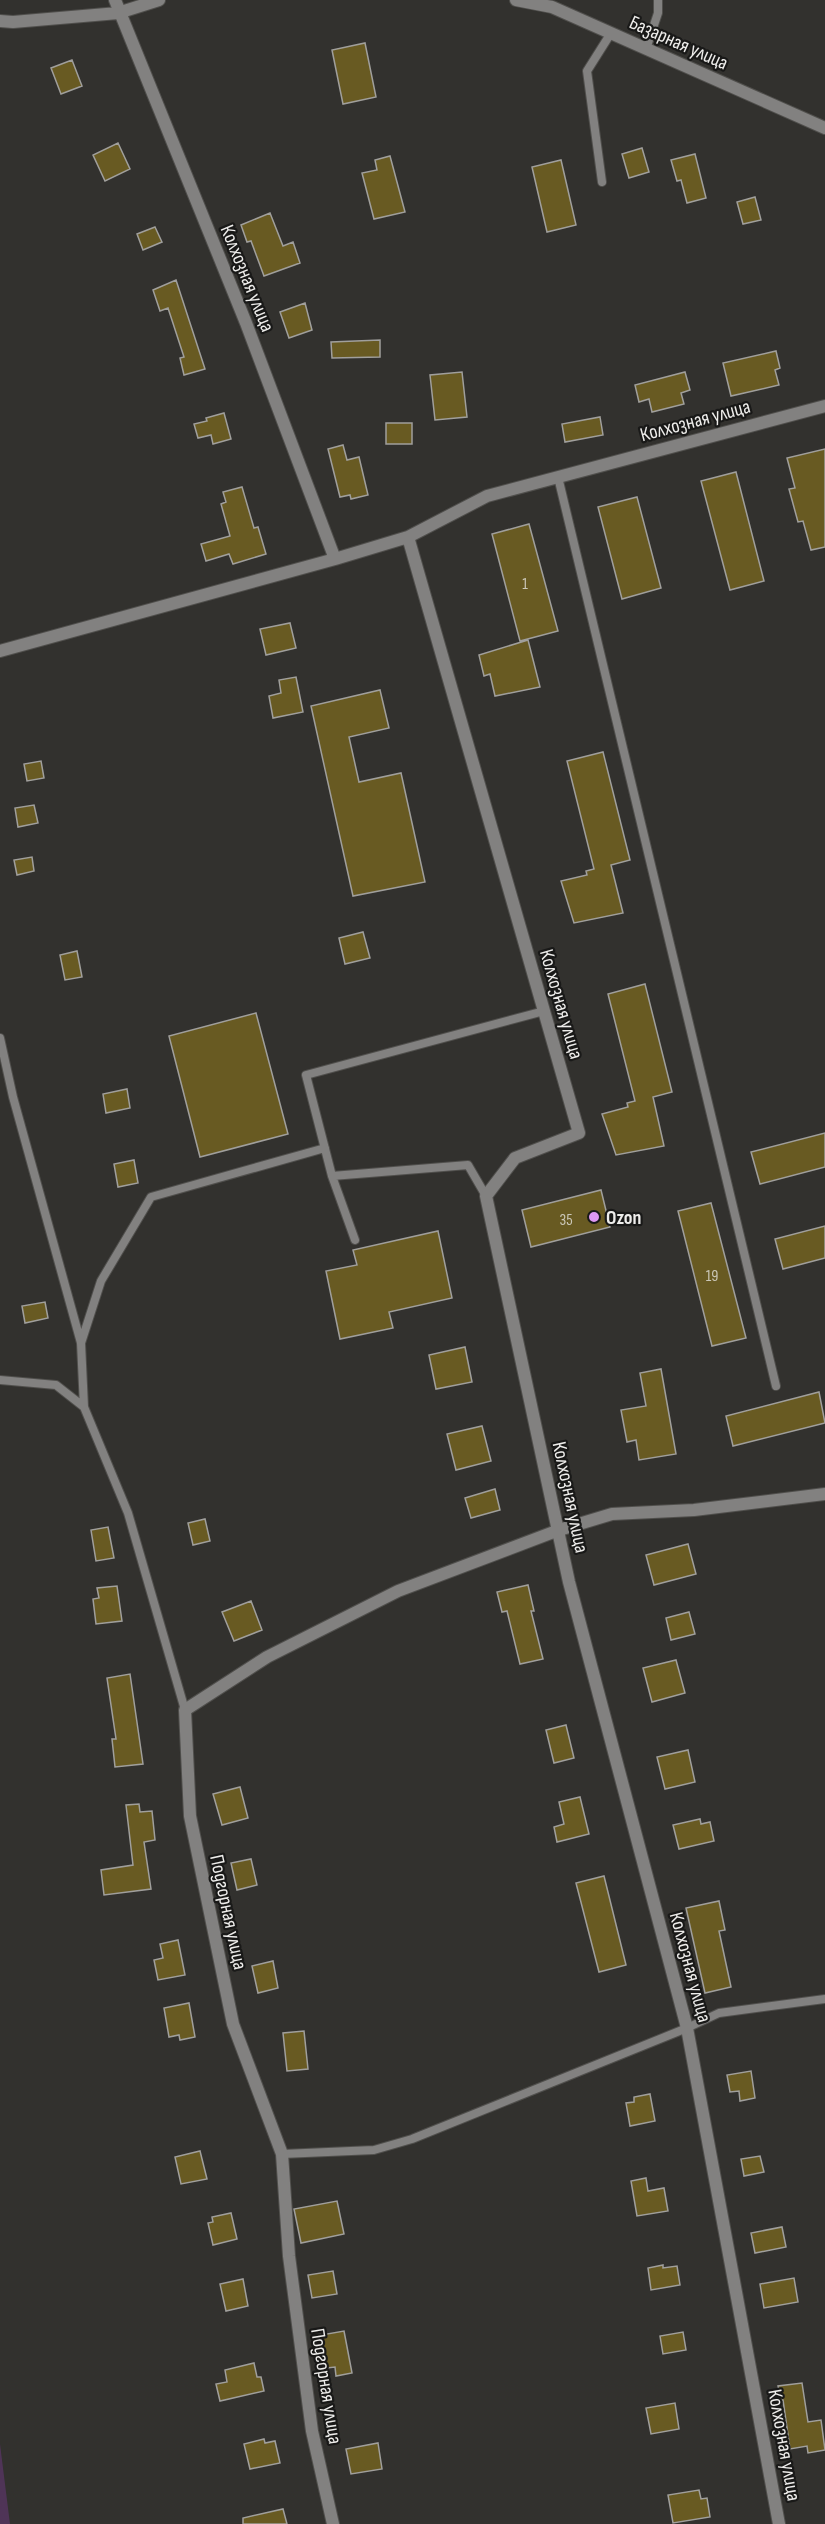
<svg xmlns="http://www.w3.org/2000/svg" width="825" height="2524" font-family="'Sofia Sans Condensed',sans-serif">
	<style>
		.green { fill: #4f3457 }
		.building { fill: #685a22; stroke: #a09f9c; stroke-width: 1.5 }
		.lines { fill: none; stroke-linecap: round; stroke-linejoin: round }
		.lane-casing { stroke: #504f4c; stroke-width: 10 }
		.street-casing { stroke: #504f4c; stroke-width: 14 }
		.lane { stroke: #828180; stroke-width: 8 }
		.street { stroke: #828180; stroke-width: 12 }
		.poi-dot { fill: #de98f2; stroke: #191918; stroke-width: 2 }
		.labels { text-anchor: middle; stroke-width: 4.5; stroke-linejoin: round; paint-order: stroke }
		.number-label { font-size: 16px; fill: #ccc8b9 }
		.street-label { font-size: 20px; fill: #eeedeb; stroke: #191918 }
		.poi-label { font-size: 20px; font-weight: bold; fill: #eeedeb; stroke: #191918; text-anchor: start }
	</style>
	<rect width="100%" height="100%" fill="#32312e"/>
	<path class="green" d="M0 2444 10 2524H0Z"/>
	<path class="building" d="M365 43 376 97 343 104 332 50Z
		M72 60 82 86 61 94 51 68Z
		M118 143 130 169 105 181 93 155Z
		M642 148 649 172 629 178 622 154Z
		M695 154 706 198 687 203 681 180 677 181 671 160Z
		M390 156 405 212 374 219 362 173 377 170 375 160Z
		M561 160 576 225 547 232 532 167Z
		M755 197 761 220 743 224 737 202Z
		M270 213 283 246 293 242 300 263 264 276 251 241 247 242 241 225Z
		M155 227 162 242 143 250 137 234Z
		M176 280 205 369 184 375 180 358 184 357 168 308 160 311 153 290Z
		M305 303 312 330 289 338 280 312Z
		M380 340V357L332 358 331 342Z
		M776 351 780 368 775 370 779 385 731 396 723 363Z
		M462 372 467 417 435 420 430 375Z
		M685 372 690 390 681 393 684 404 652 412 649 399 639 402 635 385Z
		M224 413 231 439 213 444 211 435 198 438 194 424 207 421 206 418Z
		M600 417 603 435 565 442 562 424Z
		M386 423H412V444H386Z
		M343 445 347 460 359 457 368 495 351 499 350 495 340 497 328 449Z
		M825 449V547L811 550 803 521 798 522 789 489 795 488 787 458Z
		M736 472 764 581 730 590 701 481Z
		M242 487 254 528 258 527 266 554 233 564 229 554 206 561 201 544 230 536 221 504 226 502 223 492Z
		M637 497 661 588 622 599 598 507Z
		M529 524 558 631 520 641 492 534Z
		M290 623 296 648 266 655 260 629Z
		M528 640 540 687 495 696 490 674 484 676 479 655Z
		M296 677 303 712 273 718 269 696 281 693 279 680Z
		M380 690 389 728 349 737 359 782 401 773 425 882 353 896 311 706Z
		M603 752 630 860 611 865 623 913 574 923 561 881 587 875 586 871 594 869 567 761Z
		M41 761 44 778 27 781 24 764Z
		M34 805 38 823 18 827 15 808Z
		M32 857 34 871 17 875 14 860Z
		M363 932 370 958 345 964 339 938Z
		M77 951 82 977 65 980 60 955Z
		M645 984 672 1092 653 1097 664 1146 616 1155 602 1114 628 1107 627 1103 635 1101 608 994Z
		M256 1013 288 1134 200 1157 169 1036Z
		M127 1089 130 1108 106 1113 103 1094Z
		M825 1133V1167L760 1184 751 1152Z
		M134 1160 138 1183 118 1187 114 1164Z
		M601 1190 610 1227 531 1247 522 1210Z
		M711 1203 746 1338 712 1346 678 1211Z
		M825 1226V1258L783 1269 775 1239Z
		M438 1231 452 1298 389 1312 393 1328 340 1339 326 1271 357 1265 353 1250Z
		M45 1302 48 1318 25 1323 22 1306Z
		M465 1347 472 1382 436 1389 429 1355Z
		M661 1369 676 1454 639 1460 636 1440 627 1442 621 1410 646 1406 640 1373Z
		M819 1392 825 1423 733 1446 726 1416Z
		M482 1426 491 1461 456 1470 447 1434Z
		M495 1489 500 1510 471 1518 465 1498Z
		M205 1519 210 1541 193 1545 188 1523Z
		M108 1527 114 1558 96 1561 91 1530Z
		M688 1544 696 1574 654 1585 646 1555Z
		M528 1585 534 1611H531L543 1659 520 1664 507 1611 502 1612 497 1592Z
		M117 1586 122 1621 96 1624 93 1599 99 1598 97 1588Z
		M251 1601 262 1630 234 1641 222 1612Z
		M689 1612 695 1634 671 1640 666 1618Z
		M676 1660 685 1693 652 1702 643 1668Z
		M130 1674 143 1764 115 1767 112 1739H116L107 1678Z
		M566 1725 574 1758 554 1763 546 1730Z
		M688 1750 695 1782 665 1789 657 1757Z
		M240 1787 248 1818 222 1825 213 1794Z
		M580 1797 589 1834 557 1842 554 1827 564 1824 559 1802Z
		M139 1804 140 1812 152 1811 155 1840 144 1842 151 1889 104 1895 101 1870 133 1865 126 1805Z
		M700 1819 701 1824 710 1822 714 1841 679 1849 673 1825Z
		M251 1859 257 1885 237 1890 231 1863Z
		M604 1876 626 1965 599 1972 576 1883Z
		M719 1901 725 1930 719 1931 731 1987 705 1993 686 1908Z
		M178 1940 185 1975 158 1980 154 1960 163 1958 160 1944Z
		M273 1961 278 1988 258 1993 252 1966Z
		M189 2003 195 2037 180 2040 179 2035 169 2037 164 2008Z
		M304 2031 308 2069 287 2071 283 2033Z
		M751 2071 755 2098 740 2101 739 2091 730 2092 727 2075Z
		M650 2094 655 2121 630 2126 626 2103 634 2102V2097Z
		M200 2151 207 2179 181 2184 175 2157Z
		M760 2156 764 2172 744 2176 741 2159Z
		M646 2178 648 2191 664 2188 668 2211 637 2216 631 2181Z
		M337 2201 344 2234 301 2243 294 2209Z
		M231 2213 237 2239 213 2245 208 2223 213 2222 212 2217Z
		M782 2227 786 2247 755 2253 751 2233Z
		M663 2265V2268L677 2266 680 2285 651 2290 648 2268Z
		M333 2271 337 2294 312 2298 308 2275Z
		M794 2278 798 2302 764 2308 760 2284Z
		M243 2279 248 2306 226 2311 220 2284Z
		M344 2331 352 2373 336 2376 335 2367 327 2368 321 2335Z
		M683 2332 686 2350 663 2354 660 2336Z
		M254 2363 257 2377H261L264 2391 220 2401 216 2384 227 2382 225 2370Z
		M802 2383 808 2422 821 2420 825 2450 808 2453 807 2446 790 2449 783 2400H781L778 2386Z
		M675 2403 679 2429 651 2434 646 2408Z
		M264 2439 265 2443 275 2441 280 2463 250 2469 244 2444Z
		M378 2443 382 2469 351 2474 346 2449Z
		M699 2490 701 2499 707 2498 710 2517 673 2523 668 2495Z
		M283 2509 287 2524H243V2518Z"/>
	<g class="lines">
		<defs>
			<path id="lane" d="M646 49 658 13V0
				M602 182 587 71 611 33
				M558 477 776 1386
				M0 1038 13 1097 81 1343 84 1407
				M332 1176 468 1165 486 1196
				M355 1240 332 1176 306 1075 544 1011
				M81 1343 101 1281 151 1197 325 1148
				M0 1380 56 1385 84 1407 128 1513 185 1710
				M282 2154 374 2150 412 2139 687 2028 719 2013 825 1999"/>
			<path id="street" d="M115 0 246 323 335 559
				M516 0 552 7 825 128
				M0 21 13 22 118 13 159 0
				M408 537 579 1133 515 1158 486 1196 569 1582 687 2028 779 2524
				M0 651 335 559 408 537 487 496 825 406
				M333 2524 312 2431 289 2256 282 2154 233 2024 190 1816 185 1710 267 1657 398 1591 559 1530 612 1514 694 1510 825 1494"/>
		</defs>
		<use href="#lane" class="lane-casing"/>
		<use href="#street" class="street-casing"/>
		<use href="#lane" class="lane"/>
		<use href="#street" class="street"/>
	</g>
	<circle class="poi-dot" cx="594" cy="1217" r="6"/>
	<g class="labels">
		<g class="number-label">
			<text x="525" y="589">1</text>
			<text x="566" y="1225">35</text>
			<text x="712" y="1281">19</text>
		</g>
		<g class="street-label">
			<text transform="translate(679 42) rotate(24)" y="7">Базарная улица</text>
			<text transform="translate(248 278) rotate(68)" y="7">Колхозная улица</text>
			<text transform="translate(695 420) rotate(-15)" y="7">Колхозная улица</text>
			<text transform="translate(562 1004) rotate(74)" y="7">Колхозная улица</text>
			<text transform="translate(571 1497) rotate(78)" y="7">Колхозная улица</text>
			<text transform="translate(229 1912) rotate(78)" y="7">Подгорная улица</text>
			<text transform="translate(691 1967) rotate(75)" y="7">Колхозная улица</text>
			<text transform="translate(327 2386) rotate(81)" y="7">Подгорная улица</text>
			<text transform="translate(785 2445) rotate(80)" y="7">Колхозная улица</text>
		</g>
		<g class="poi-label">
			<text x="606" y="1224">Ozon</text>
		</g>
	</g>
</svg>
